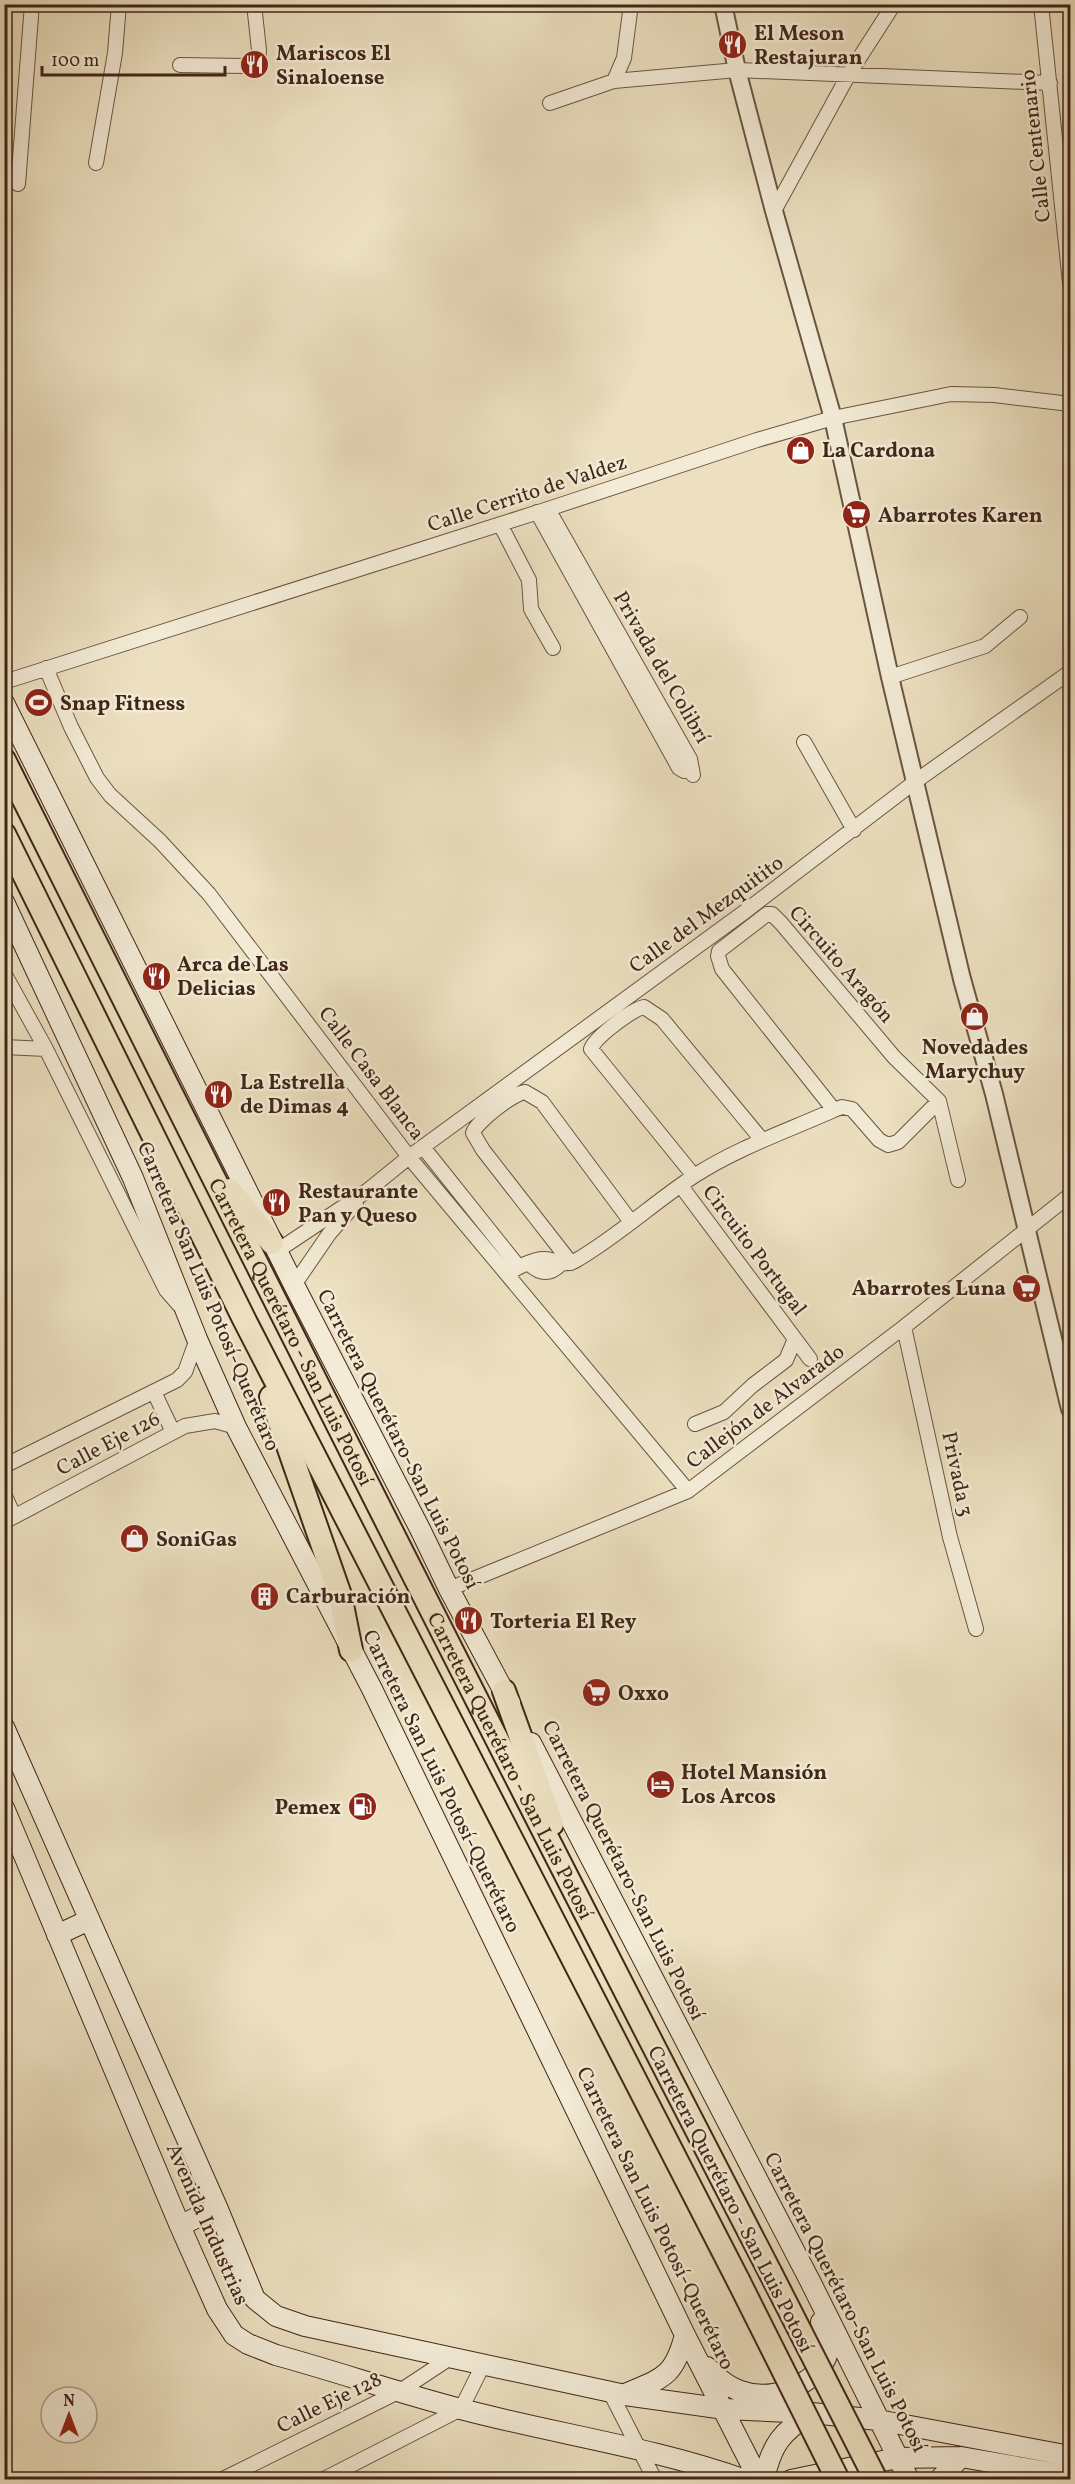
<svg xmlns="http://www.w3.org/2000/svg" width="1075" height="2484" font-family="Vollkorn,serif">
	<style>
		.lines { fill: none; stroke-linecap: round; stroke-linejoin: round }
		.minor-casing { stroke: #6b5442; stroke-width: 16 }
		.tertiary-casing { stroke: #6b5442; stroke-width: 20 }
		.secondary-casing { stroke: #402618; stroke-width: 22 }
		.trunk-casing { stroke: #402618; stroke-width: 26 }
		.minor { stroke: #f3ebd6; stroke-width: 14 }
		.tertiary { stroke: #f3ebd6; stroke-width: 16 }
		.secondary { stroke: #f3ebd6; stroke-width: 20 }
		.trunk { stroke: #ece0c0; stroke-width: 22 }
		.trunk-bridge-casing { stroke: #402618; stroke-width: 26; stroke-linecap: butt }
		.trunk-bridge { stroke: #ece0c0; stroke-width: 22 }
		.labels { text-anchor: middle; stroke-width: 5; stroke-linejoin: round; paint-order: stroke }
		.poi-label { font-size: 21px; font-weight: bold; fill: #402618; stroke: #f3ebd6; text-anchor: start }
		.street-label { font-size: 21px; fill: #402618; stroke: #f3ebd6 }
	</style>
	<rect width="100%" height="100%" fill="#ece0c0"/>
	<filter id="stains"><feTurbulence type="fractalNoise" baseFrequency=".00333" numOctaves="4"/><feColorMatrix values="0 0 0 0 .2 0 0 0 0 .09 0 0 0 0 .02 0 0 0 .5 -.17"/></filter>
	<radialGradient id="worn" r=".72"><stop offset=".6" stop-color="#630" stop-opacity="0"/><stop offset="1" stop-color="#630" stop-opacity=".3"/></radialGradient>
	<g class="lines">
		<defs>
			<path id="minor" d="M1041 4 1070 283
				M180 65 245 66 258 61 259 50 254 4
				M614 81 624 58 631 4
				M550 103 614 81 737 70 1050 83
				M96 163 115 53 119 4
				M18 184 32 4
				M774 211 849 74 894 4
				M548 509 690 759 693 775
				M537 512 679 768 684 771 690 769
				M500 524 529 580 531 609 553 648
				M46 668 71 727 97 778 110 795 160 841 209 894 409 1157 688 1491
				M890 677 985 646 1020 617
				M4 682 548 509 757 440 833 418 951 394 994 395 1070 404
				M804 742 854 830
				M4 973 46 1049 166 1290 179 1305
				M4 1047 46 1049
				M834 1110 722 969 718 956 719 951 767 914H772L781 923 894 1057 939 1101 958 1180
				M423 1147 518 1266
				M694 1176 591 1049C595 1037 633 1009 644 1007L662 1019 762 1140
				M681 1186 810 1359
				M277 1251 367 1191 409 1157 743 913 916 781 1070 672
				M571 1263 483 1150 473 1133C476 1122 514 1093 525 1092L542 1102 631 1222
				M529 1264C540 1274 550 1275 561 1264
				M508 1274C516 1268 534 1258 545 1259 556 1259 563 1267 575 1261 617 1237 653 1203 694 1176 737 1148 787 1131 834 1110L842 1107 852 1109 879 1140 888 1145 898 1142 939 1101
				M294 1285 329 1234 356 1203
				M904 1327 950 1537 976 1629
				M154 1392 173 1432
				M695 1424 724 1412 753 1385 786 1360 795 1339
				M4 1466 177 1380 185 1372 197 1339
				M4 1494 14 1516
				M4 1522 185 1426 215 1421 236 1427
				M449 1589 688 1491 904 1327 1070 1195
				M610 2392 655 2480
				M221 2480 400 2391 453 2356
				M322 2480 461 2409 484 2363"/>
			<path id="tertiary" d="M723 4 737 70 774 211 833 418 890 677 962 979 994 1094 1070 1409"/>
			<path id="secondary" d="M4 703 294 1285 420 1529 449 1589 510 1703
				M4 902 133 1178 197 1339 236 1427 372 1689 685 2335 759 2480
				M4 1727 217 2207 255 2299 276 2316 305 2326 625 2395 725 2409 812 2413 878 2420 1070 2456
				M531 1743 810 2281 909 2480
				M4 1808 180 2226 217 2309 234 2335 248 2344 276 2355C338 2372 399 2393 461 2409 555 2434 652 2447 745 2480
				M57 1935 89 1920
				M180 2226 217 2207
				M707 2367C717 2377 727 2387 741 2391 770 2402 812 2387 826 2358 831 2348 824 2333 821 2322
				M625 2394C663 2378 674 2377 685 2335
				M764 2480C771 2445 782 2431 812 2413
				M791 2480 897 2458 961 2457 1070 2476
				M939 2480 961 2457"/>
			<g id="trunk">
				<path id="s1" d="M4 760C257 1265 510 1770 770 2272"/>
				<path d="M4 834 244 1319 738 2280"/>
				<path d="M230 1190 272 1243"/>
				<path d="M271 1397 340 1595 351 1650"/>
				<path d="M504 1691 552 1824"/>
			</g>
		</defs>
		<use href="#minor" class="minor-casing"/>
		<use href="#tertiary" class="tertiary-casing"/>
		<use href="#secondary" class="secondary-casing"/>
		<use href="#trunk" class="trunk-casing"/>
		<use href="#minor" class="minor"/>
		<use href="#tertiary" class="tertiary"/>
		<use href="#secondary" class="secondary"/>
		<use href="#trunk" class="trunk"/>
		<defs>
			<path id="trunk-bridge" d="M770 2272 876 2480
				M738 2280 838 2480"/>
		</defs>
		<use href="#trunk-bridge" class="trunk-bridge-casing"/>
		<use href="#trunk-bridge" class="trunk-bridge"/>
	</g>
	<defs>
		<symbol id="restaurant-disc" viewBox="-11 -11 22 22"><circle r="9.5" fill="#8f2418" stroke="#f3ebd6"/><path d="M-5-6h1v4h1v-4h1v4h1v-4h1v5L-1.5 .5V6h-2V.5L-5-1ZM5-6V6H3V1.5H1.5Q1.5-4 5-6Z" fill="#fff"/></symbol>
		<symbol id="shop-disc" viewBox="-11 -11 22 22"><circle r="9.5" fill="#8f2418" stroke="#f3ebd6"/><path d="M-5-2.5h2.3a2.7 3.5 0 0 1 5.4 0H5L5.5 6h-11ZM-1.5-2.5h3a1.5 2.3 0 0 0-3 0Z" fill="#fff"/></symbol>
		<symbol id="supermarket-disc" viewBox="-11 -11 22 22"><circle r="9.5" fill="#8f2418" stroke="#f3ebd6"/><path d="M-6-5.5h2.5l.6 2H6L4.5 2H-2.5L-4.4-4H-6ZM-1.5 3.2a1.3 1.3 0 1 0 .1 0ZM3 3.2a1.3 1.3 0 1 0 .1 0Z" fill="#fff"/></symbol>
		<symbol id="stadium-disc" viewBox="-11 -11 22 22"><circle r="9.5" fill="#8f2418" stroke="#f3ebd6"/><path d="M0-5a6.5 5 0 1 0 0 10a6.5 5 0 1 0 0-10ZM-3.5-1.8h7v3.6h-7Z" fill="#fff"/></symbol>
		<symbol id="building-disc" viewBox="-11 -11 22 22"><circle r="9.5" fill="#8f2418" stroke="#f3ebd6"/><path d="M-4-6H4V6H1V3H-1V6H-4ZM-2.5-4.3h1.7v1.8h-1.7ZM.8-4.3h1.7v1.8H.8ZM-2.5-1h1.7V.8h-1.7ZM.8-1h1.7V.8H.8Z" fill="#fff"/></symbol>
		<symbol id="hotel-disc" viewBox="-11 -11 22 22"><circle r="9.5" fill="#8f2418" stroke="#f3ebd6"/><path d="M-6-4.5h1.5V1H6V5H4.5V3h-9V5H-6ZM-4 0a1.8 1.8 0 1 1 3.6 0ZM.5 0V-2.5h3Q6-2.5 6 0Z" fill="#fff"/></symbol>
		<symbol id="fuel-disc" viewBox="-11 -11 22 22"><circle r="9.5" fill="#8f2418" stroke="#f3ebd6"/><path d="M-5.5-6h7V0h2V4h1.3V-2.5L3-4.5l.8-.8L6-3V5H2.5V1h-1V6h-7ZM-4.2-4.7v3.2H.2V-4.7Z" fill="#fff"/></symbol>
	</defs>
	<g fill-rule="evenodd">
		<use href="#restaurant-disc" x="716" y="28" width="33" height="33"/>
		<use href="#restaurant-disc" x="238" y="48" width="33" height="33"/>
		<use href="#shop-disc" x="784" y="434" width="33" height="33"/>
		<use href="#supermarket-disc" x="840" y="498" width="33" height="33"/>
		<use href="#stadium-disc" x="22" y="686" width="33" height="33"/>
		<use href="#restaurant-disc" x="140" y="960" width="33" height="33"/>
		<use href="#shop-disc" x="958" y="1000" width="33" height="33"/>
		<use href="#restaurant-disc" x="202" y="1078" width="33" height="33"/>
		<use href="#restaurant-disc" x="260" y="1186" width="33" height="33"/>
		<use href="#supermarket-disc" x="1010" y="1272" width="33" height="33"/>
		<use href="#shop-disc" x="118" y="1522" width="33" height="33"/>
		<use href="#building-disc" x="248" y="1580" width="33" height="33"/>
		<use href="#restaurant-disc" x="452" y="1604" width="33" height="33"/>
		<use href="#supermarket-disc" x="580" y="1676" width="33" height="33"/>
		<use href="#hotel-disc" x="644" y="1768" width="33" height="33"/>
		<use href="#fuel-disc" x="346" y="1790" width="33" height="33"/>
	</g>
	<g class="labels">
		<g class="poi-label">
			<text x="754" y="40">El Meson<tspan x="754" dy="24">Restajuran</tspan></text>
			<text x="276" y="60">Mariscos El<tspan x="276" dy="24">Sinaloense</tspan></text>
			<text x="822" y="457">La Cardona</text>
			<text x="878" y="522">Abarrotes Karen</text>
			<text x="60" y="710">Snap Fitness</text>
			<text x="177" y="971">Arca de Las<tspan x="177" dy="24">Delicias</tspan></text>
			<text x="975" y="1054" text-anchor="middle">Novedades<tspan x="975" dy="24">Marychuy</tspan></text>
			<text x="240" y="1089">La Estrella<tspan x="240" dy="24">de Dimas 4</tspan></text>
			<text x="298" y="1198">Restaurante<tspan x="298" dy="24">Pan y Queso</tspan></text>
			<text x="1006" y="1295" text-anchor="end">Abarrotes Luna</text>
			<text x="156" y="1546">SoniGas</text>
			<text x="286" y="1603">Carburación</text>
			<text x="490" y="1628">Torteria El Rey</text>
			<text x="618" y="1700">Oxxo</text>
			<text x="681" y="1779">Hotel Mansión<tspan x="681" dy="24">Los Arcos</tspan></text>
			<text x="341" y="1814" text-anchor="end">Pemex</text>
		</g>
		<g class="street-label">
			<text transform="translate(1035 146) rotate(-96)" y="7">Calle Centenario</text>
			<text transform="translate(527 493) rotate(-18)" y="7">Calle Cerrito de Valdez</text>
			<text transform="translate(662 667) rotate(60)" y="7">Privada del Colibrí</text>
			<text transform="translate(706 914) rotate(-36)" y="7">Calle del Mezquitito</text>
			<text transform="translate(842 964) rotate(49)" y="7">Circuito Aragón</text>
			<text transform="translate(372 1073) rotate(53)" y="7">Calle Casa Blanca</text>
			<text transform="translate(755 1250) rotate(53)" y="7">Circuito Portugal</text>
			<text transform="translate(209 1296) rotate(67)" y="7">Carretera San Luis Potosí-Querétaro</text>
			<text dy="7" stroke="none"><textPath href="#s1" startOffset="640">Carretera Querétaro - San Luis Potosí</textPath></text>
			<text transform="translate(765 1406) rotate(-37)" y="7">Callejón de Alvarado</text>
			<text transform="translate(399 1439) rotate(63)" y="7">Carretera Querétaro-San Luis Potosí</text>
			<text transform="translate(108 1443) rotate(-28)" y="7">Calle Eje 126</text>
			<text transform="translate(958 1474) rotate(78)" y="7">Privada 3</text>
			<text dy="7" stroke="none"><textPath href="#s1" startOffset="1126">Carretera Querétaro - San Luis Potosí</textPath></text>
			<text transform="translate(442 1781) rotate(64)" y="7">Carretera San Luis Potosí-Querétaro</text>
			<text transform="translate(624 1870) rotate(63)" y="7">Carretera Querétaro-San Luis Potosí</text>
			<text transform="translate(731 2199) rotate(63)" y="7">Carretera Querétaro - San Luis Potosí</text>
			<text transform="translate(656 2218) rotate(64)" y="7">Carretera San Luis Potosí-Querétaro</text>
			<text transform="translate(208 2224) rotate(66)" y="7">Avenida Industrias</text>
			<text transform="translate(846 2302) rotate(63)" y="7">Carretera Querétaro-San Luis Potosí</text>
			<text transform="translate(329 2402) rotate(-26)" y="7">Calle Eje 128</text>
		</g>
	</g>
	<rect width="1075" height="2484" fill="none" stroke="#ece0c0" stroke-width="24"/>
	<rect x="6" y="6" width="1063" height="2472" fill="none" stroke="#402618" stroke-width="3"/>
	<rect x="12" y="12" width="1051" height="2460" fill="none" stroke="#402618" stroke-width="1.5"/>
	<g transform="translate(69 2415)"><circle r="28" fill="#f3ebd6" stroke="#ab9c8a" stroke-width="1.5"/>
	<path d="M0-4.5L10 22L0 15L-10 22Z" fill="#8f2418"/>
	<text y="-9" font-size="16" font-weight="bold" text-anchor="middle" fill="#402618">N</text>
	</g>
	<path d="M42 66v9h183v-9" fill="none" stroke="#402618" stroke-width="3"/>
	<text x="51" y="66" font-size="18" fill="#402618" stroke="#f3ebd6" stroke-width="4.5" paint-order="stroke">100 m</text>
	<rect width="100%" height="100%" filter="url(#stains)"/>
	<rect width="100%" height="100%" fill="url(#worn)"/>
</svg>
